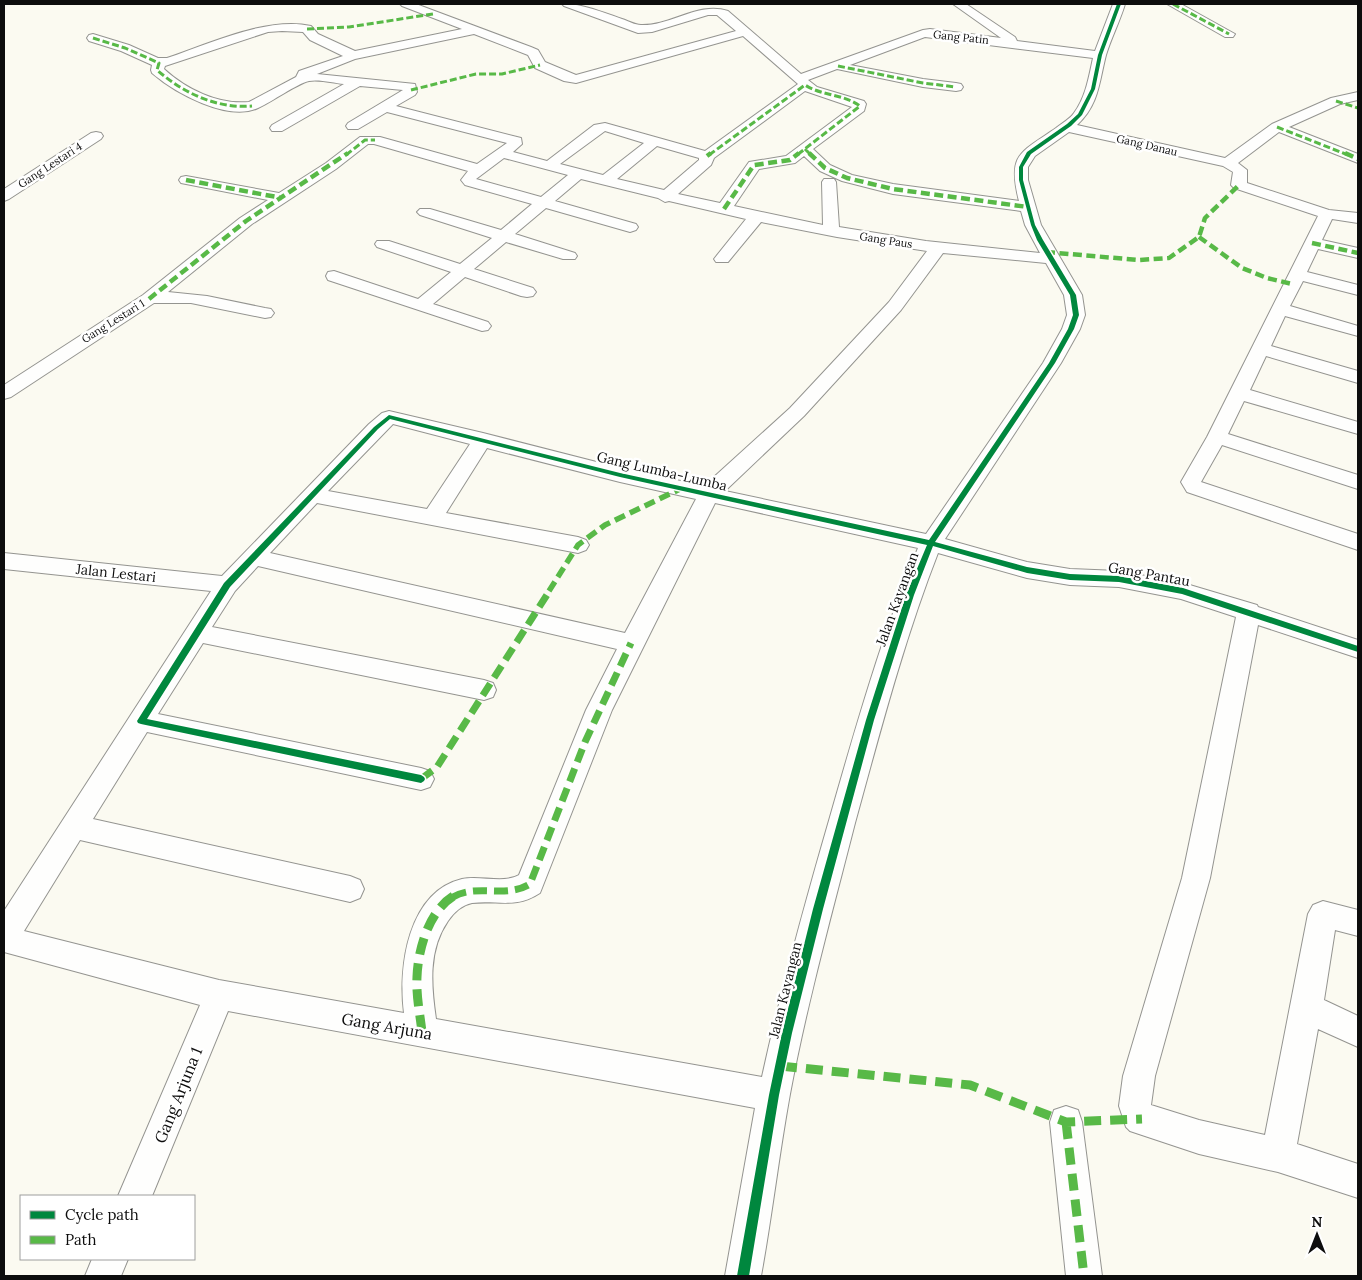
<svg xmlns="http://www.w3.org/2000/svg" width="1362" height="1280" font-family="Lora,serif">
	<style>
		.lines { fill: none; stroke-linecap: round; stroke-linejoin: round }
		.minor-casing { stroke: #949490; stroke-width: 2 }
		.minor { fill: #fefefd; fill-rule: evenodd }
		.quiet-far4 { stroke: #58b947; stroke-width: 3; stroke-dasharray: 7 3; stroke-linecap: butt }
		.quiet-far3 { stroke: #58b947; stroke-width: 4.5; stroke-dasharray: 9 4.5; stroke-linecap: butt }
		.quiet-far2 { stroke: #58b947; stroke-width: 5.5; stroke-dasharray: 11 5.5; stroke-linecap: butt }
		.quiet-far1 { stroke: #58b947; stroke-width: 7; stroke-dasharray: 14 7; stroke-linecap: butt }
		.quiet { stroke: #58b947; stroke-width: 9; stroke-dasharray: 17 9; stroke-linecap: butt }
		.cycleway-casing { stroke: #fff; stroke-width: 3 }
		.cycleway { fill: #00873e; fill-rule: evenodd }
		.labels { text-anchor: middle; stroke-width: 5; stroke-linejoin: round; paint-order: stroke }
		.far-street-label { font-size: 11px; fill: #0d0d0d; stroke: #fff }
		.street-label { font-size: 14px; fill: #0d0d0d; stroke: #fff }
		.near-street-label { font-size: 16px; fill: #0d0d0d; stroke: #fff }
	</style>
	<rect width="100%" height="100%" fill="#fbfaf1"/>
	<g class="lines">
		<defs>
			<path id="minor" d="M400 4H416L531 47 538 50 545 62 576 75 736 31 717 15H708L652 32 638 33 564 6 562 4C584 4 602 12 622 19 628 21 635 25 641 25 671 26 699 1 728 11L801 74 923 30 930 29 1001 38 953 4H966L1015 37 1017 41 1095 51 1113 4H1125C1120 21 1111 38 1106 55 1099 82 1099 105 1077 125L1225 158 1272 124 1331 98 1358 92V100L1340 104 1289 127 1358 154V163L1279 132 1238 163 1247 170V183L1329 210 1358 213V223L1332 219 1322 240 1358 248V258L1318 249 1307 272 1358 285V295L1303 281 1290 306 1358 326V336L1285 316 1271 346 1358 371V383L1266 356 1250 390 1358 422V434L1244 401 1228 434 1358 475V489L1222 445 1201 482 1358 534V550L1187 492 1181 482 1207 437 1318 216 1234 188 1231 185 1233 172 1223 166 1069 132 1035 156 1028 167V180L1041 225 1082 295 1085 315 1080 329 1061 363 945 539 1027 562 1070 569 1119 571 1183 583 1257 605 1258 607 1358 640V658L1258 625 1210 878 1155 1076 1151 1105 1199 1120 1265 1135 1308 914 1313 905 1323 901 1358 910V936L1335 930 1324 1000 1358 1016V1047L1318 1029 1297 1144 1358 1164V1198L1278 1172 1199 1154 1130 1131 1126 1127 1119 1106 1123 1076 1182 878 1236 617 1181 599 1119 587 1070 585 1027 578 938 553C904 640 880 732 855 823 832 913 807 1003 790 1094 779 1154 772 1216 761 1276H725L755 1108 228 1011 152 1196H118L200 1005 4 952V911L211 591 4 569V553L222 576 369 424 382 413 389 411 483 433 620 468 704 486 790 408 889 302 927 251 837 237 761 222 728 262H716L714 259 746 219 669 201 665 202 658 198 581 179 555 201 636 224 638 227 636 230 630 232 546 208 515 234 575 253 577 256 575 259H563L506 242 474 269 533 288 536 292 533 296 527 297 521 296 465 277 433 304 488 322 491 326 488 330 482 331 328 280 326 276 328 272 334 271 418 299 451 272 377 247 375 244 377 241H389L460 264 492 238 420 215 417 212 420 209H430L501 230 532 204 465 185 461 180 468 171 374 144H368L336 169 252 224 168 292 207 296 265 308 271 309 274 313 271 317 265 318 191 303H154L11 397 4 399V385L143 295 240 218 268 200 181 183 179 180 181 177 186 176 279 193 326 163 360 137H380L477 164 507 143 387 112 358 129H348L346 126 348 123 403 90 360 86 282 131H272L270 128 272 125 344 84C334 83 319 79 309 81 296 84 272 102 258 108 228 122 175 93 152 73L151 70 152 65 121 51 89 41 87 38 89 35 93 34 129 45 158 58H167C209 44 268 16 311 26L318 34 355 51 462 29 402 6ZM282 31 303 32 310 40 343 56 299 71 296 77 249 102C218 105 186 89 164 69L165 66 268 32ZM474 34 528 55 535 68 564 81 576 83 743 36 798 84 705 151 605 123 594 125 547 161 513 152 522 144 521 138 396 106 415 95 417 92 415 84 317 74 355 59ZM925 37 1093 58C1089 76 1086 97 1074 113 1070 119 1062 123 1056 128 1020 153 1007 154 1019 201L893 184 852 175 830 165 813 149 864 111 866 104 864 101 817 87 808 80 837 69 923 87 956 91 961 90 963 87 961 84 956 83 923 79 850 65ZM805 91 852 107 786 156 749 162 720 203 678 194 711 165 714 158ZM605 131 644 143 603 175 560 164ZM657 146 699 158V160L664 190 617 179ZM804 156 820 171 842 181 893 194 1021 211 1025 225 1040 253 926 241 839 227 836 182 834 179H824L822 182 823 225 734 206 759 169 795 163ZM504 158 568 175 541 197 476 179ZM943 253 1046 263 1064 295 1067 315 1062 329 1043 363 926 534 725 491 804 416 901 310ZM393 424 470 444 427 509 328 491ZM487 448 620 482 696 499 625 633 270 553 317 503 578 553 586 550 589 545 586 540 578 537 446 513ZM715 503 918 548C882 635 856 726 830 817 805 903 781 989 762 1077L436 1019C431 985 428 950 448 921 454 912 462 905 472 903 498 900 516 909 540 893L612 710ZM258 566 617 649 586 710 519 875C503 884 480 875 462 879 408 892 398 967 404 1013L219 980 24 931 80 840 350 902 360 898 364 889 360 880 350 876 93 819 147 732 421 790 430 787 434 779 430 771 421 768 158 714 203 643 484 700 493 697 496 690 493 683 484 680 212 627 235 591Z
				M1167 4H1181L1235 34 1233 37H1225Z
				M96 132 101 133 103 136 101 139 9 199 4 201V189L91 133Z
				M1066 1106 1078 1110 1082 1122 1102 1276H1066L1050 1122 1054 1110Z
				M92 1259H128L121 1276H85Z"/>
		</defs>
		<use href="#minor" class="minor-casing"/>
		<use href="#minor" class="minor"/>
		<path class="quiet-far4" d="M1173 4 1229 34
			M307 29 349 27 433 14
			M93 38 125 48 159 63 157 70C183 93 217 109 252 106
			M838 66 923 83 956 87
			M411 90 476 74H502L540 65
			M1336 101 1358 108
			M1277 127 1348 155
			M805 149 811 155
			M346 155 365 140H375
			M709 155 805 85C822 96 844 94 860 106L797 155"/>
		<path class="quiet-far3" d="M809 153 825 168 847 178 893 189 1028 207
			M1345 153 1358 159
			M707 156 711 153
			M186 180 282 198
			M724 209 754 165 790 160 799 153
			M1199 237 1242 268 1267 278 1292 284
			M1312 243 1358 253
			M1046 252 1139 260 1169 258 1199 237 1205 218 1239 185
			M149 299 246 221 348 153"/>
		<path class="quiet-far2" d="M549 591 578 545 605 525 680 489"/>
		<path class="quiet-far1" d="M421 779 437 767 550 590
			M453 897C477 883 506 899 530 884L585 742 631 643"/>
		<path class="quiet" d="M422 1032C420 1014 416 996 417 977 418 949 429 910 455 895
			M780 1066 970 1085 1066 1122 1142 1119
			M1066 1122 1084 1276"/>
		<defs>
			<path id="cycleway" d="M1117 4H1121L1102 55 1095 89 1082 115 1071 126 1031 154 1023 167V180L1035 225 1043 240 1076 295 1079 315 1074 329 1055 363 935 542 1027 567 1070 574 1119 576 1183 588 1358 646V652L1182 594 1119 582 1070 580 1027 573 933 546 914 595 874 720 823 909 792 1033 779 1095 749 1276H737L769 1095 782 1033 813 909 866 720 906 595 927 545 620 477 390 419 378 429 230 587 147 719 421 775 424 777 425 779 424 781 421 783 141 724 138 723 137 721 224 583 374 427 389 415 620 473 929 540 1049 363 1068 329 1073 315 1070 295 1037 240 1031 225 1019 180V167L1027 152 1067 124 1078 114 1091 89 1098 55Z"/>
		</defs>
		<use href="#cycleway" class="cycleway-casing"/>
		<use href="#cycleway" class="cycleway"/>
	</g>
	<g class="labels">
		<g class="far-street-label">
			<text transform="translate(961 37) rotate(6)" y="4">Gang Patin</text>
			<text transform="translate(1147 145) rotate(13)" y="4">Gang Danau</text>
			<text transform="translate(50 165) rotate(-33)" y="4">Gang Lestari 4</text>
			<text transform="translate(886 240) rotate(9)" y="4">Gang Paus</text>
			<text transform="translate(113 321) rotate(-32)" y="4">Gang Lestari 1</text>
		</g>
		<g class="street-label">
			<text transform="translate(662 471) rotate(13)" y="5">Gang Lumba-Lumba</text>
			<text transform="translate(116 573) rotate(6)" y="5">Jalan Lestari</text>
			<text transform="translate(1149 574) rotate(10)" y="5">Gang Pantau</text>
			<text transform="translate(897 599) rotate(-70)" y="5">Jalan Kayangan</text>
			<text transform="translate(785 990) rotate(-76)" y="5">Jalan Kayangan</text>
		</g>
		<g class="near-street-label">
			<text transform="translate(387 1026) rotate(10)" y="6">Gang Arjuna</text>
			<text transform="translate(178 1095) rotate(-68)" y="6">Gang Arjuna 1</text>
		</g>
	</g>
	<rect width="1362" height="1280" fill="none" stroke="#0d0d0d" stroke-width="10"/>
	<rect x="20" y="1195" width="175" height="65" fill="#ffffff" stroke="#9e9e9e"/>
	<rect x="30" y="1211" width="25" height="8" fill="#00873e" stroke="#9e9e9e"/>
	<text x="65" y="1220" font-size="15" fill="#0d0d0d">Cycle path</text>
	<rect x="30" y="1236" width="25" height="8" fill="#58b947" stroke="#9e9e9e"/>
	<text x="65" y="1245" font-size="15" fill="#0d0d0d">Path</text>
	<g transform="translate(1317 1235)" stroke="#ffffff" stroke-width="4" paint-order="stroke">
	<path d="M0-4L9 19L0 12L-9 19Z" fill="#0d0d0d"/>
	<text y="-8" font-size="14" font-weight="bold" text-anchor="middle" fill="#0d0d0d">N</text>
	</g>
</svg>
